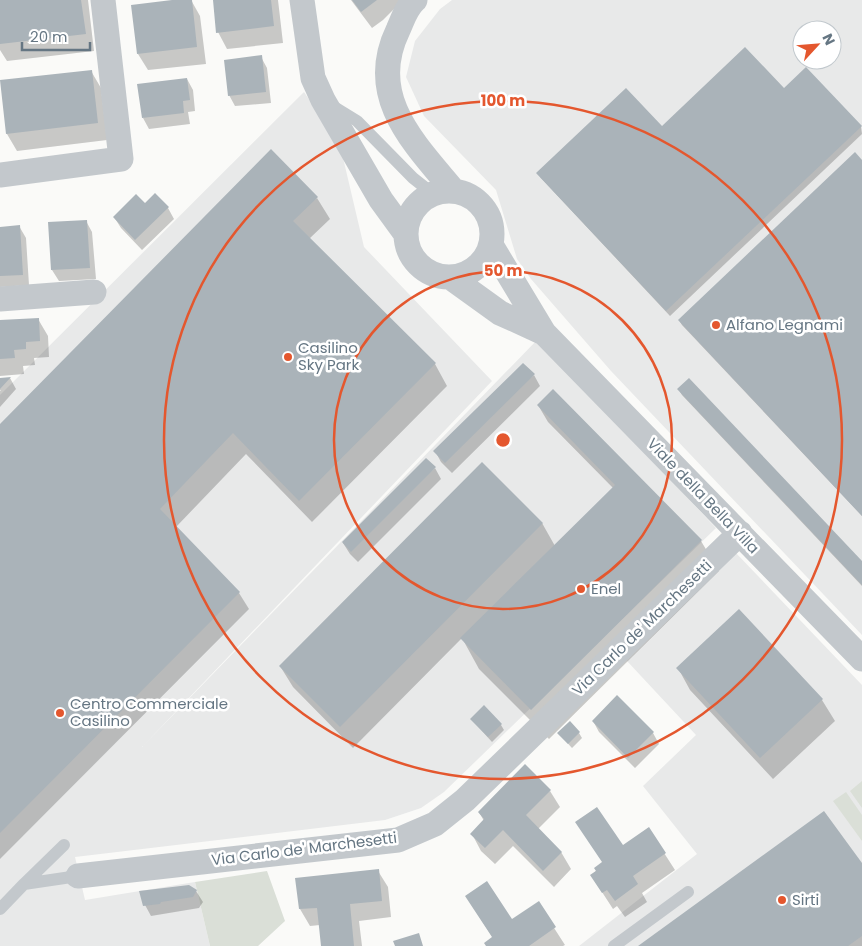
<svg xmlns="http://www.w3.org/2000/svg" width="862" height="946" font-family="Poppins,sans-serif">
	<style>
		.built { fill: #e8e9e9; fill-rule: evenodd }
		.green { fill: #dadfd7 }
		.shadow { fill: #0003 }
		.building { fill: #aab3b9 }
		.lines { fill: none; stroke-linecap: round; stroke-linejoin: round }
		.service { stroke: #c3c8cc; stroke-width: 12 }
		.minor { stroke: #c3c8cc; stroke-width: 25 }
		.ring { fill: none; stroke: #e4572e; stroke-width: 2.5 }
		.poi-dot { fill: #e4572e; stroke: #fff; stroke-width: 2 }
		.labels { text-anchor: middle; stroke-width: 5; stroke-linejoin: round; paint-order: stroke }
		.poi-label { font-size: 15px; fill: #657683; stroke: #fff; text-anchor: start }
		.street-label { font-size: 15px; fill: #657683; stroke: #fff }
		.centre { fill: #e4572e; stroke: #fff; stroke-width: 2.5 }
		.ring-label { font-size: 15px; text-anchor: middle; font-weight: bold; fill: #e4572e; stroke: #fff; stroke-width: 5; stroke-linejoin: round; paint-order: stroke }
	</style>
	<rect width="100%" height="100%" fill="#fafaf8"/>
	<path class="built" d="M452 0H862V635L611 371 531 279 517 259 496 190 424 116 406 77 415 41 440 9ZM802 30H832V60H802Z
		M304 92 340 145 364 247 492 381 142 747 537 340 716 528 444 792 421 808 385 820 75 857 85 900 195 882 210 946H0V395Z
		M736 553 862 685V946H579L697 854 643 786 696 735 627 661Z"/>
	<path class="green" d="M862 781V808L850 791Z
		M846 792 862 815V841L833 801Z
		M267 871 285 921 258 946H210L195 882Z"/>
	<path class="shadow" d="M0 0H88L94 51 7 61 0 50Z
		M184 0H191L200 16 206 64 148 70 138 54Z
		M214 0H278L283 43 227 49 218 32Z
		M351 0H403L383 20 372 28Z
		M261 57 267 68 271 103 235 106 229 95Z
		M91 71 101 88 107 140 17 151 7 134 1 82Z
		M187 79 193 90 195 111 188 112 190 124 149 129 143 118Z
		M861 127 862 134 670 316 541 178 538 173 662 128Z
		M862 162V516L682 325 679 320Z
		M317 198 330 219 309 239 435 364 447 386 312 522 246 454 176 527 239 593 249 609 0 859V425Z
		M145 205 168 208 174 219 142 250 121 228 114 217Z
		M86 221 92 232 96 279 59 281 52 270Z
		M19 226 26 238 29 285 0 287V228Z
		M38 319 48 336 49 357 34 358 35 365 23 366 24 374 0 376V322Z
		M534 375 540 386 452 473 441 462 435 451Z
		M10 378 16 389 0 407V391L1 390H0V379Z
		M553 390 701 541 719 571 549 739 479 669 462 638 353 748 293 687 280 666 542 523 555 546 614 489 548 422 538 405Z
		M679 390 862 563V586L682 395Z
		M435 468 441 479 358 562 350 554 343 543Z
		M678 668 822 700 835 721 773 779 690 690Z
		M471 719 501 725 504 730 492 742Z
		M593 721 653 733 659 744 635 768 599 732Z
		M579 733 582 738 572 748 559 734Z
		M550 791 560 807 538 829 561 852 571 869 554 887 513 846 495 864 481 851 472 834 484 821 479 812Z
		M648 828 675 870 642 893 647 902 625 917 617 906 613 909 591 875Z
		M862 866V946H640Z
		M378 871 388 887 391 917 359 921 362 946H323L320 925 310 926 300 909 296 879Z
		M196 891 203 902 199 908 151 916 145 905Z
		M466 896 512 921 538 903 565 945 563 946H487L493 938Z"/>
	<path class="building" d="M0 0H81L86 34 0 44Z
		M172 0H192L197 47 137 54 131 5Z
		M213 0H271L274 26 216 33Z
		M352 0H377L361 12Z
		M745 47 784 88 806 67 862 126 666 311 536 173 626 88 662 126Z
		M262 55 266 92 228 96 224 60Z
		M92 70 98 123 6 134 0 80Z
		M187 78 190 100 183 101 184 113 142 118 137 84Z
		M271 149 318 197 293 221 436 363 299 501 233 433 160 509 240 592 0 833V424Z
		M855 152 862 160V516L678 320Z
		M155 193 169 207 135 240 113 217 136 194 145 203Z
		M87 220 90 268 51 270 48 222Z
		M20 225 23 275 0 276V227Z
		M39 318 40 341 26 342V349L14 350 15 358 0 359V320Z
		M523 363 535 374 445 463 433 451Z
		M11 377 0 389V378Z
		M689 378 862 561V585L677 389Z
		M553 389 702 540 531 710 460 638 615 485 537 405Z
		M426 458 436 467 351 552 342 542Z
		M482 462 543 523 340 727 279 666Z
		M739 609 823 699 760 758 676 668Z
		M617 695 654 732 628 758 592 721Z
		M484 705 502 724 488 737 470 719Z
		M570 721 580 732 568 744 557 733Z
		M525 764 551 790 526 815 562 852 543 871 503 830 485 848 470 834 484 819 478 812Z
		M597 807 623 845 649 827 666 853 633 876 638 884 615 901 607 890 602 893 590 875 596 871 594 868 602 862 575 822Z
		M824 811 862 863V936L848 946H638Z
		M379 869 382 901 350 904 354 946H321L317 908 299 909 295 878Z
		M487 881 512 919 539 901 556 927 529 946H486L484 943 492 937 465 896Z
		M189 885 197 890 193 897 161 902 160 904 143 906 139 891Z
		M419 933 423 946H395L393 941Z"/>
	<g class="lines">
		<path class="service" d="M331 105 357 121 413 178 432 193
			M24 884 64 845
			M0 909 24 884 78 876
			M614 946 688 892"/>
		<path class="minor" d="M302 0 313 78 323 100 381 200 405 233
			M415 0C406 8 403 19 398 30 366 96 413 142 453 190
			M0 175 121 159 103 0
			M406 234a43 43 0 1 1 86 0a43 43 0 1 1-86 0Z
			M491 245 544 333 862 659
			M450 277 500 313 544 333
			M0 299 94 292
			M78 876 398 840 435 824 465 800 740 533"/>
	</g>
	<g class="ring">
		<circle cx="503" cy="440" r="169"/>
		<circle cx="503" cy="440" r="339"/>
	</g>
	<g class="poi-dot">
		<circle cx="716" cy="325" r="5"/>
		<circle cx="288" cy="357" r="5"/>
		<circle cx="581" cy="589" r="5"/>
		<circle cx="60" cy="713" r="5"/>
		<circle cx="782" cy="900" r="5"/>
	</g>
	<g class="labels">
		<g class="poi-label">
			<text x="726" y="330">Alfano Legnami</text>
			<text x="298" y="353">Casilino<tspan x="298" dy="17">Sky Park</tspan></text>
			<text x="591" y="594">Enel</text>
			<text x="70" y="709">Centro Commerciale<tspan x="70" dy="17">Casilino</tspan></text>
			<text x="792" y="905">Sirti</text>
		</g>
		<g class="street-label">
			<text transform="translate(703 496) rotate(46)" y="5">Viale della Bella Villa</text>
			<text transform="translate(642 628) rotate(-44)" y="5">Via Carlo de' Marchesetti</text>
			<text transform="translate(304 849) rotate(-7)" y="5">Via Carlo de' Marchesetti</text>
		</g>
	</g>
	<circle cx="503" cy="440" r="8" class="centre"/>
	<g class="ring-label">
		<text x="503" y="106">100 m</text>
		<text x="503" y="276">50 m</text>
	</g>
	<g transform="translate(817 45) rotate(64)"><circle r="24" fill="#ffffff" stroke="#c1c8cd"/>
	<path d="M0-4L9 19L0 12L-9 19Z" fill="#e4572e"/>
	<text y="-8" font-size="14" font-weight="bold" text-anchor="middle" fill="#657683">N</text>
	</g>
	<path d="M22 42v8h68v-8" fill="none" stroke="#657683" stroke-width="2.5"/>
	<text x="30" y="42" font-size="15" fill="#657683" stroke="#ffffff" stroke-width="4" paint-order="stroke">20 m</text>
</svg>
